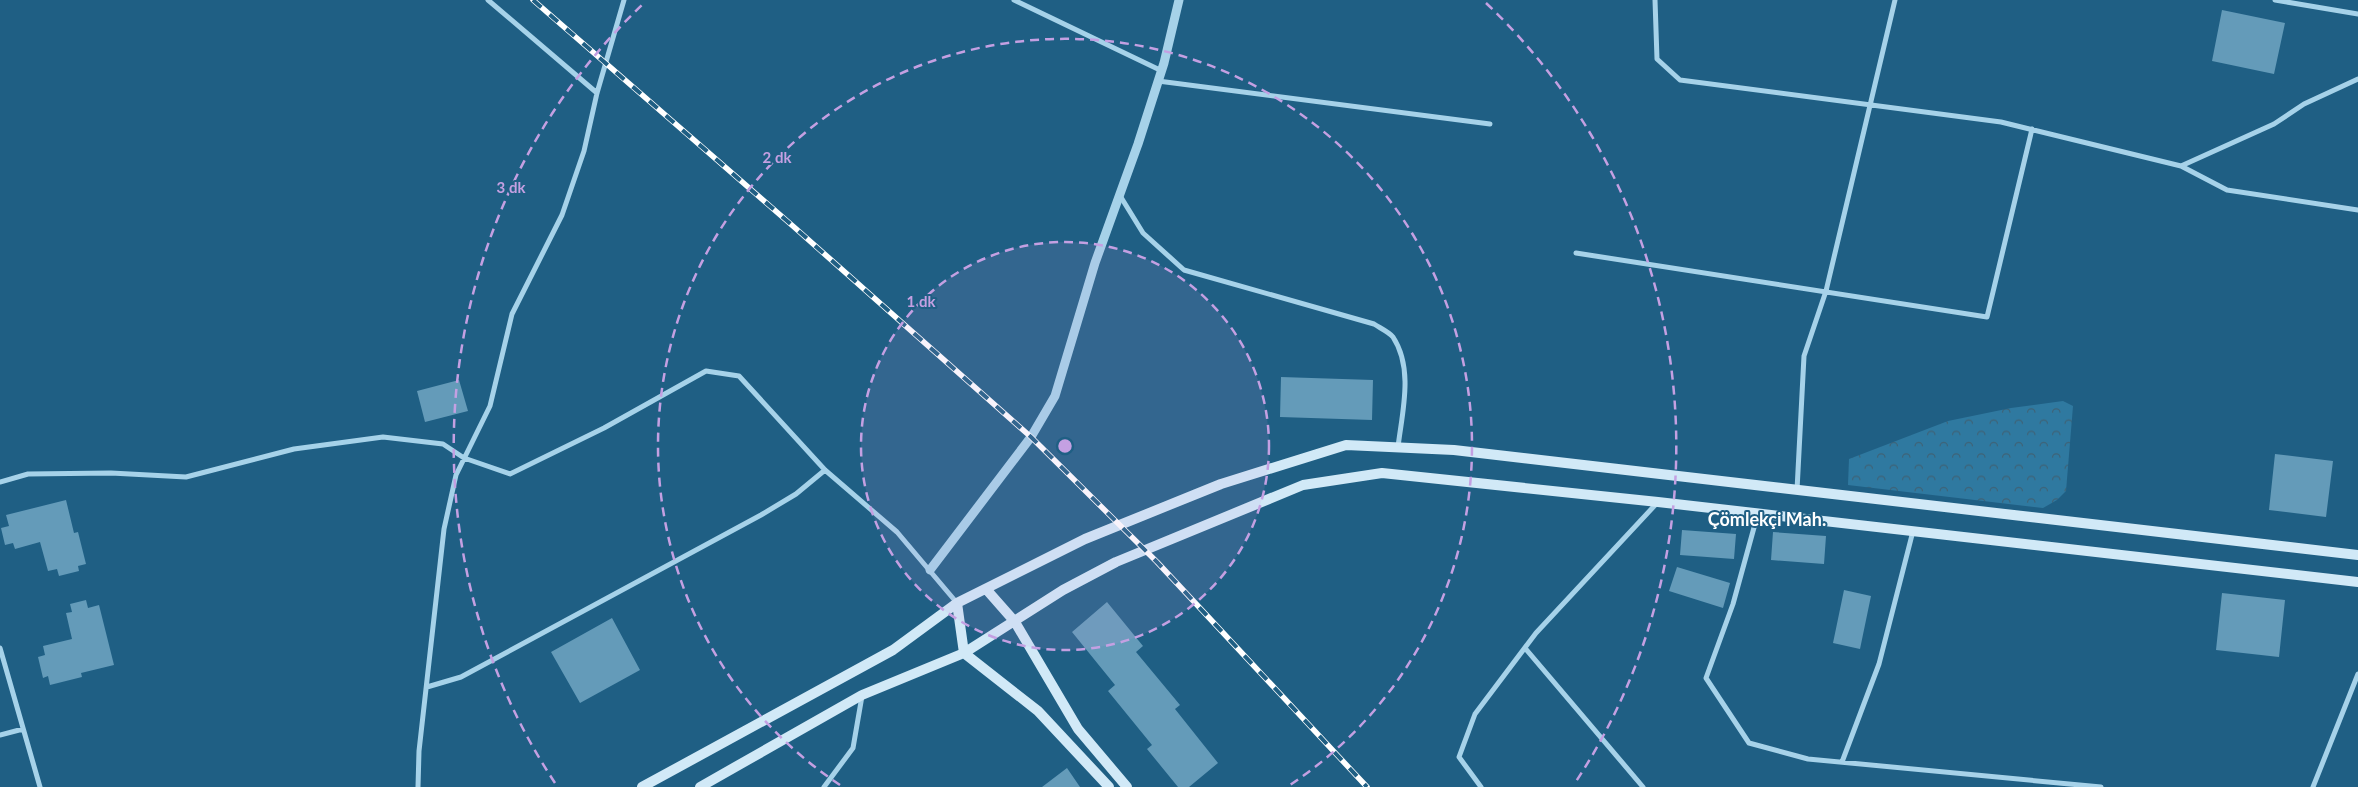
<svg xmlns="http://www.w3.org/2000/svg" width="2358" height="787" font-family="Lato,sans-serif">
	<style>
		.forest { fill: url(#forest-crowns) }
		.building { fill: #649bb9 }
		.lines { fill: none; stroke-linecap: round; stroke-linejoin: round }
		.minor { stroke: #a6d2e9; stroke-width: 5 }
		.tertiary { stroke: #a6d2e9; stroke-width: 9 }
		.secondary { stroke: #d1e9f7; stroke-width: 10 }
		.rail-casing { stroke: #fff; stroke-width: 5.5 }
		.rail { stroke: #1f5f84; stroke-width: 4; stroke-dasharray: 11; stroke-linecap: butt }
		.ring { fill: none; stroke: #c4a0e2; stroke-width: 2.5; stroke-dasharray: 9 6 }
		.labels { text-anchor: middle; stroke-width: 4; stroke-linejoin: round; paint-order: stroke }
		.district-label { font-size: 18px; font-weight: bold; fill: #fff; stroke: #1f5f84 }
		.centre { fill: #c4a0e2; stroke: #1f5f84; stroke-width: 2.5 }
		.ring-label { font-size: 15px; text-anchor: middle; font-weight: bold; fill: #c4a0e2; stroke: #1f5f84; stroke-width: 4; stroke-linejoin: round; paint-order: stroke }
	</style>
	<defs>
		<pattern id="forest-crowns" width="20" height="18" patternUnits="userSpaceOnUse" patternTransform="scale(1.25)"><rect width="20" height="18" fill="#2f79a0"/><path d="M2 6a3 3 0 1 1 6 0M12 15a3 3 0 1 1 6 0" fill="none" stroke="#3e6276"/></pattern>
	</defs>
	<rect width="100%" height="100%" fill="#1f5f84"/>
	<path class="forest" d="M2063 401 2073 406 2066 491 2057 500 2043 508 1848 485 1849 459 1948 421 2011 408Z"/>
	<path class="building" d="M2222 10 2285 23 2274 74 2212 61Z
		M1281 377 1373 380 1372 420 1280 417Z
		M459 380 468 411 425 422 417 391Z
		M2275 454 2333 461 2326 517 2269 510Z
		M66 500 74 533 78 532 86 564 78 566 79 571 59 576 57 569 48 571 40 542 15 549 13 543 5 545 1 528 9 526 6 515Z
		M1682 530 1736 534 1734 559 1680 555Z
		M1773 532 1826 536 1824 564 1771 560Z
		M1677 567 1730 583 1723 608 1669 591Z
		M1844 590 1871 596 1860 649 1833 643Z
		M2222 593 2285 600 2279 657 2216 650Z
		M86 600 88 608 99 605 114 665 81 673 82 677 50 685 48 676 43 678 38 657 45 655 43 646 72 639 66 613 72 612 70 604Z
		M1107 602 1143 646 1136 652 1180 705 1175 709 1218 763 1189 787H1178L1147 749 1152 745 1108 691 1115 685 1072 632Z
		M612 618 640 670 580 703 551 652Z
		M1067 768 1080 787H1042Z"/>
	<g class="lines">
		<path class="minor" d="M488 0 597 93
			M1014 0 1162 71
			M1655 0 1657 59 1680 80 2001 122 2181 166 2227 190 2358 210
			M2275 0 2358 14
			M1158 81 1490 124
			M2181 166 2274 124 2304 104 2358 79
			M1119 194 1143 233 1184 270 1374 324C1380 328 1389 332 1393 337 1414 369 1402 413 1398 447
			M1576 253 1987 317 2032 129
			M0 482 28 474 111 473 186 477 294 449 383 437 443 444 464 458 510 474 604 428 706 371 739 376 825 470 897 532 957 603
			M1797 490 1804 356 1826 291 1895 0
			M1758 513 1733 604 1706 678 1749 743 1808 759 2101 787
			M0 648 40 787
			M1525 648 1643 787
			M427 687 461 677 761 515 796 494 825 470
			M0 735 23 729
			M1842 762 1879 664 1913 531
			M418 787 419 751 444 529 456 475 490 406 512 314 562 215 584 151 597 93 624 0
			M824 787 853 748 862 696
			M1481 787 1459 757 1475 714 1536 633 1657 503
			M2313 787 2358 674"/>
		<path class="tertiary" d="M930 570 1031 437 1055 396 1095 263 1138 144 1164 63 1179 0"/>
		<path class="secondary" d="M986 589 1015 622 1078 729 1127 787
			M957 603 964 653 1038 711 1109 787
			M642 787 893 650 957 603 1085 539 1221 484 1346 445 1454 450 2358 555
			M700 787 862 695 964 653 1063 590 1116 562 1303 485 1382 473 1658 502 2358 582"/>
		<defs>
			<path id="rail" d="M533 0 794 227 1031 437 1157 562 1367 787"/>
		</defs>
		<use href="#rail" class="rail-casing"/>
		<use href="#rail" class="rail"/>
	</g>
	<circle cx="1065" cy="446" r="204" fill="#c4a0e2" fill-opacity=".12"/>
	<g class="ring">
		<circle cx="1065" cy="446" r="204"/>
		<path d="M840 785A407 407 0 1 1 1290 785"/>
		<path d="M555 783A611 611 0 0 1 644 3M1486 3A611 611 0 0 1 1575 783"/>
	</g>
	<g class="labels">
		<g class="district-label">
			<text x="1767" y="526">Çömlekçi Mah.</text>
		</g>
	</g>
	<circle cx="1065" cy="446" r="8" class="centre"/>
	<g class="ring-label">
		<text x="777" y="163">2 dk</text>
		<text x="511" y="193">3 dk</text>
		<text x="921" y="307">1 dk</text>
	</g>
</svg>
